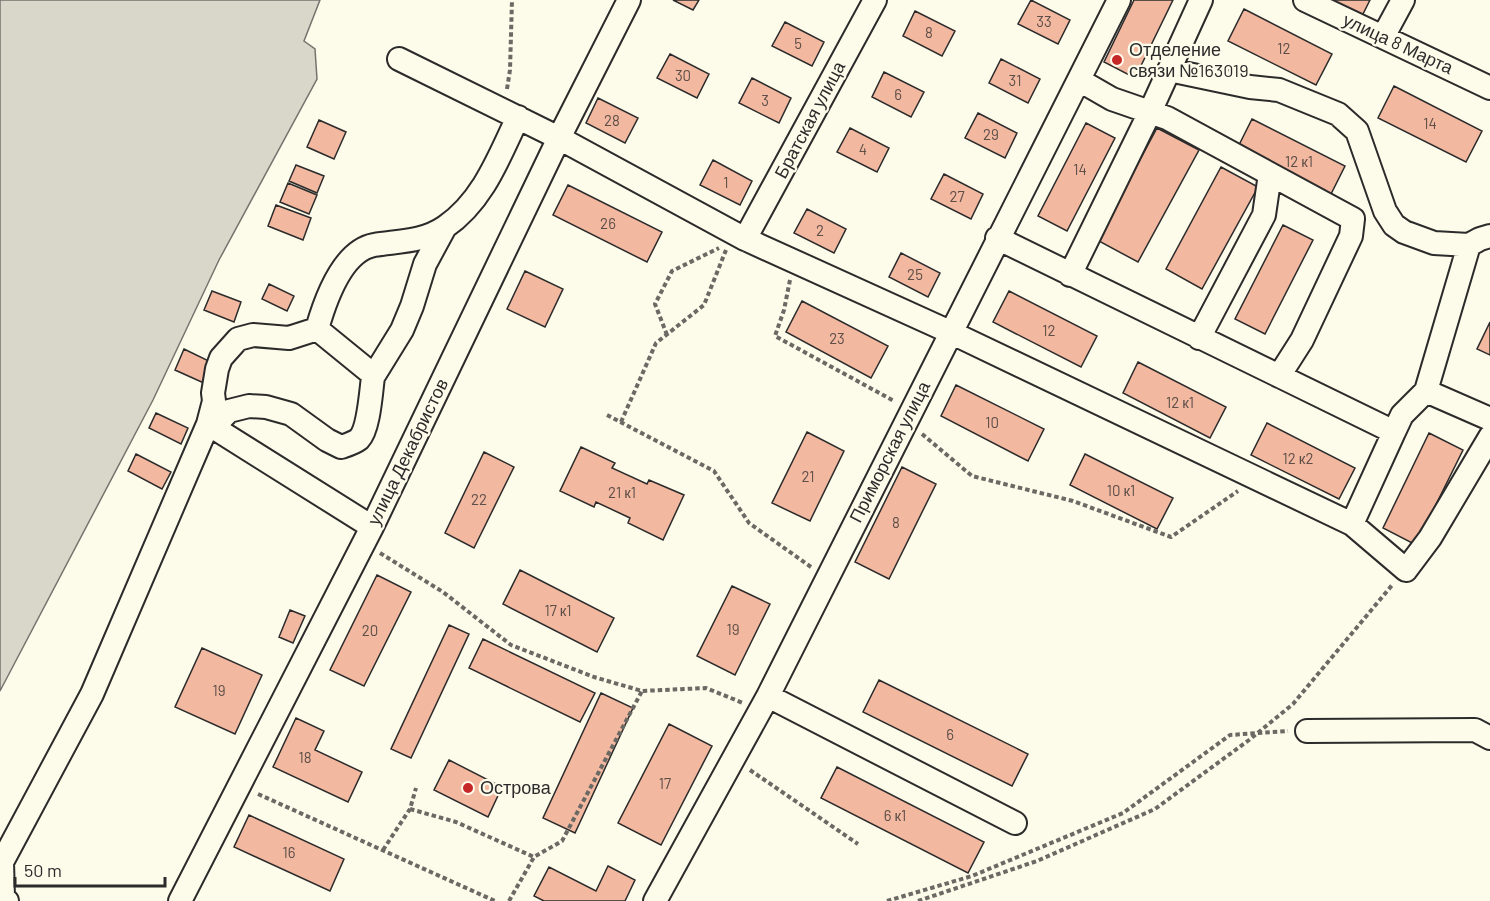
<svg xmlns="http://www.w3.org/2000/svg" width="1490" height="901" font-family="Barlow,sans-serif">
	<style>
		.water { fill: #d8d7c9; stroke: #74746e; stroke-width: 1.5 }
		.building { fill: #f2b8a0; stroke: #2b2b2b; stroke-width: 1.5 }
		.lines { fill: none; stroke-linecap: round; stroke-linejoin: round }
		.minor-casing { stroke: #2b2b2b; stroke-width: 26 }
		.path { stroke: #6a6964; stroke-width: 4; stroke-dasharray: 4.5 3; stroke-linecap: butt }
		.minor { stroke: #fdfbea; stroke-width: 22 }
		.poi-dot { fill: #c62828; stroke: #fdfbea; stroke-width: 2 }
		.labels { text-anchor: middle; stroke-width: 4.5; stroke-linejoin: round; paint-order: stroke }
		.number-label { font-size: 15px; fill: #5d4e48 }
		.street-label { font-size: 18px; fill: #2b2b2b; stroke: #fdfbea }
		.poi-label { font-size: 18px; fill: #2b2b2b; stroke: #fdfbea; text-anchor: start }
	</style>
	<rect width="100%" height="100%" fill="#fdfbea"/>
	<path class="water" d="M0 0H320L304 41 315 49 317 79 219 260 153 400 0 691Z"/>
	<path class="building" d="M673 0H699L693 10Z
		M1031 0 1070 20 1058 44 1018 24Z
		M1134 0H1173L1135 78 1104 62Z
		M1330 0H1370L1362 16Z
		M1244 9 1332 54 1316 85 1228 41Z
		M915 11 955 31 942 56 903 36Z
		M785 22 824 42 812 66 772 46Z
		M670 54 709 74 697 98 657 78Z
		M1001 59 1040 79 1028 103 989 83Z
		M884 72 924 92 911 117 872 97Z
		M752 78 791 98 779 123 739 103Z
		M1394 86 1482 131 1466 162 1378 118Z
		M598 98 638 118 625 143 586 123Z
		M978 113 1017 133 1005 158 965 138Z
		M1252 119 1345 166 1330 196 1237 149Z
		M319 120 346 132 334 159 307 147Z
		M1086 123 1115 138 1067 231 1038 216Z
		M850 128 889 148 877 172 837 152Z
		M1157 128 1199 150 1138 262 1097 240Z
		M713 160 752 181 740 205 700 185Z
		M296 165 324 176 317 193 289 181Z
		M1221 167 1258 187 1202 289 1166 269Z
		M944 174 983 194 971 219 931 199Z
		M288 183 317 195 309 214 280 202Z
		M568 185 662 232 647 262 553 215Z
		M276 205 311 218 303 240 268 226Z
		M807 209 846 229 834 253 794 233Z
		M1283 225 1313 240 1265 334 1235 319Z
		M901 253 940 273 928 297 889 277Z
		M525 271 563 289 545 327 507 309Z
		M269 284 294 296 287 311 262 299Z
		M212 291 241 302 234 322 204 310Z
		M1009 291 1097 336 1081 367 993 322Z
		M802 301 888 346 871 378 786 332Z
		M1490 322V355L1477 349Z
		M184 349 215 364 206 384 175 370Z
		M1138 362 1226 407 1210 438 1123 393Z
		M956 385 1044 429 1028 461 941 416Z
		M156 413 188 428 181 444 149 428Z
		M1267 423 1355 468 1339 499 1251 455Z
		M807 432 844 451 810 521 772 503Z
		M1429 433 1463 450 1416 545 1383 528Z
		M581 447 615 463 612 468 647 484 649 480 684 495 663 540 628 523 630 518 596 502 594 507 560 491Z
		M484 452 514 467 474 548 445 533Z
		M136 454 171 472 162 489 128 471Z
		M1085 454 1173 498 1157 529 1070 485Z
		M902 467 936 484 889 579 855 562Z
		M520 570 614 618 597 652 503 604Z
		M377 575 411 592 364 686 330 670Z
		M732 586 770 604 735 675 697 656Z
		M290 610 305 616 293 643 279 637Z
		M449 625 469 634 411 758 391 749Z
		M483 639 595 693 580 722 469 668Z
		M202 648 262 675 235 734 175 707Z
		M879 680 1028 754 1012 786 863 712Z
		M601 693 633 708 575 833 543 818Z
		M296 718 324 731 315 750 362 772 348 802 273 767Z
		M669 724 712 746 661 845 618 823Z
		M449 760 502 787 488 817 434 790Z
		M837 767 984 842 968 873 821 798Z
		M249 815 344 859 330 891 234 847Z
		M608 866 635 880 625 901H544L534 896 549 867 596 891Z"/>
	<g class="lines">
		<defs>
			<path id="minor" d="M1305 0 1490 88
				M1383 37 1403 0
				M399 59 559 138 745 239 950 332 1352 524 1406 570 1430 538 1490 437
				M1169 70 1250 87 1279 90 1338 114 1357 131 1385 211 1394 225 1404 232 1434 243 1469 245
				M1079 80 1112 99 1167 118 1353 219 1351 236 1302 340 1279 376
				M997 238 1394 432 1352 524
				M745 239 875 0
				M1070 275 1150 112 1201 0
				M317 329C325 301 342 251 374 245 399 241 423 242 445 227 483 201 499 157 518 117
				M1199 338 1264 215 1270 174
				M373 377 402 330 412 306 425 264 445 227
				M1426 391 1490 419
				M208 424 214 401 213 393 217 369 221 358 238 339 253 335 289 338 317 329 371 373 373 377C371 391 369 429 359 439 354 443 347 445 341 447L327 440 291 414 266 407 249 406 229 411 222 418 217 430
				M1394 432 1402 415 1426 391 1469 245 1480 239 1490 236
				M768 696 1015 823
				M1307 731 1475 730 1490 738
				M7 901 3 897 2 862 92 694 208 424 372 527
				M180 901 372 527 559 138 629 0
				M655 901 768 696 1119 0"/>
		</defs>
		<use href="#minor" class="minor-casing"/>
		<path class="path" d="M507 89 510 70 512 0
			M790 280 784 310 775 336 894 401
			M667 335 655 304 672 271 719 248
			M607 415 714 471 749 523 811 567
			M621 422 656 343 704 305 726 250
			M922 434 972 476 1073 501 1171 537 1238 491
			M380 553 443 592 511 645 594 677 642 691 706 688 743 703
			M750 770 858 844
			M258 794 495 901
			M410 809 456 822 534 857
			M383 850 410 809 416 788
			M509 901 534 857 562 841 642 691
			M887 901 972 876 1123 813 1230 735 1288 731
			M918 901 1037 861 1155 809 1249 740 1293 704 1393 584"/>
		<use href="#minor" class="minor"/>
	</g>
	<g class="poi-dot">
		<circle cx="1117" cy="60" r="6"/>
		<circle cx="468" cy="788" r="6"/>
	</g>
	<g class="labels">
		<g class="number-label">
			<text x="1044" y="27">33</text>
			<text x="929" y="38">8</text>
			<text x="798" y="49">5</text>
			<text x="1284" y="54">12</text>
			<text x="683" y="81">30</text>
			<text x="1015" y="86">31</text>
			<text x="898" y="100">6</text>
			<text x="765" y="106">3</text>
			<text x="612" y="126">28</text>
			<text x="1430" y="129">14</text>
			<text x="991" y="140">29</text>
			<text x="863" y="155">4</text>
			<text x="1299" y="167">12 к1</text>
			<text x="1080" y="175">14</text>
			<text x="726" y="188">1</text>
			<text x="957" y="202">27</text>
			<text x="608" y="229">26</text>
			<text x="820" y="236">2</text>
			<text x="915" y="280">25</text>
			<text x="1049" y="336">12</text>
			<text x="837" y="344">23</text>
			<text x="1180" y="408">12 к1</text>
			<text x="992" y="428">10</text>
			<text x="1298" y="464">12 к2</text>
			<text x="808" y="482">21</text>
			<text x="1121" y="496">10 к1</text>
			<text x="622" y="498">21 к1</text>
			<text x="479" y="505">22</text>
			<text x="896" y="528">8</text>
			<text x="558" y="616">17 к1</text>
			<text x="733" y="635">19</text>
			<text x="370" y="636">20</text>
			<text x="219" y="696">19</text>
			<text x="950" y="740">6</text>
			<text x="305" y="763">18</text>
			<text x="665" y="789">17</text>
			<text x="895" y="821">6 к1</text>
			<text x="289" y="858">16</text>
		</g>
		<g class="street-label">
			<text transform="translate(1398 44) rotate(25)" y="6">улица 8 Марта</text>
			<text transform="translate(810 120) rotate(-62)" y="6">Братская улица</text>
			<text transform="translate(408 452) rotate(-64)" y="6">улица Декабристов</text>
			<text transform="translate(890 452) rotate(-63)" y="6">Приморская улица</text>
		</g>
		<g class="poi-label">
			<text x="1129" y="56">Отделение<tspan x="1129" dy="21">связи №163019</tspan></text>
			<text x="480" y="794">Острова</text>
		</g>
	</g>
	<path d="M15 877v9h150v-9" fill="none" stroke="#2b2b2b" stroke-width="3"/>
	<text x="24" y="877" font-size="18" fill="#2b2b2b" stroke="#fdfbea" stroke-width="4.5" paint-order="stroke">50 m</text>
</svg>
